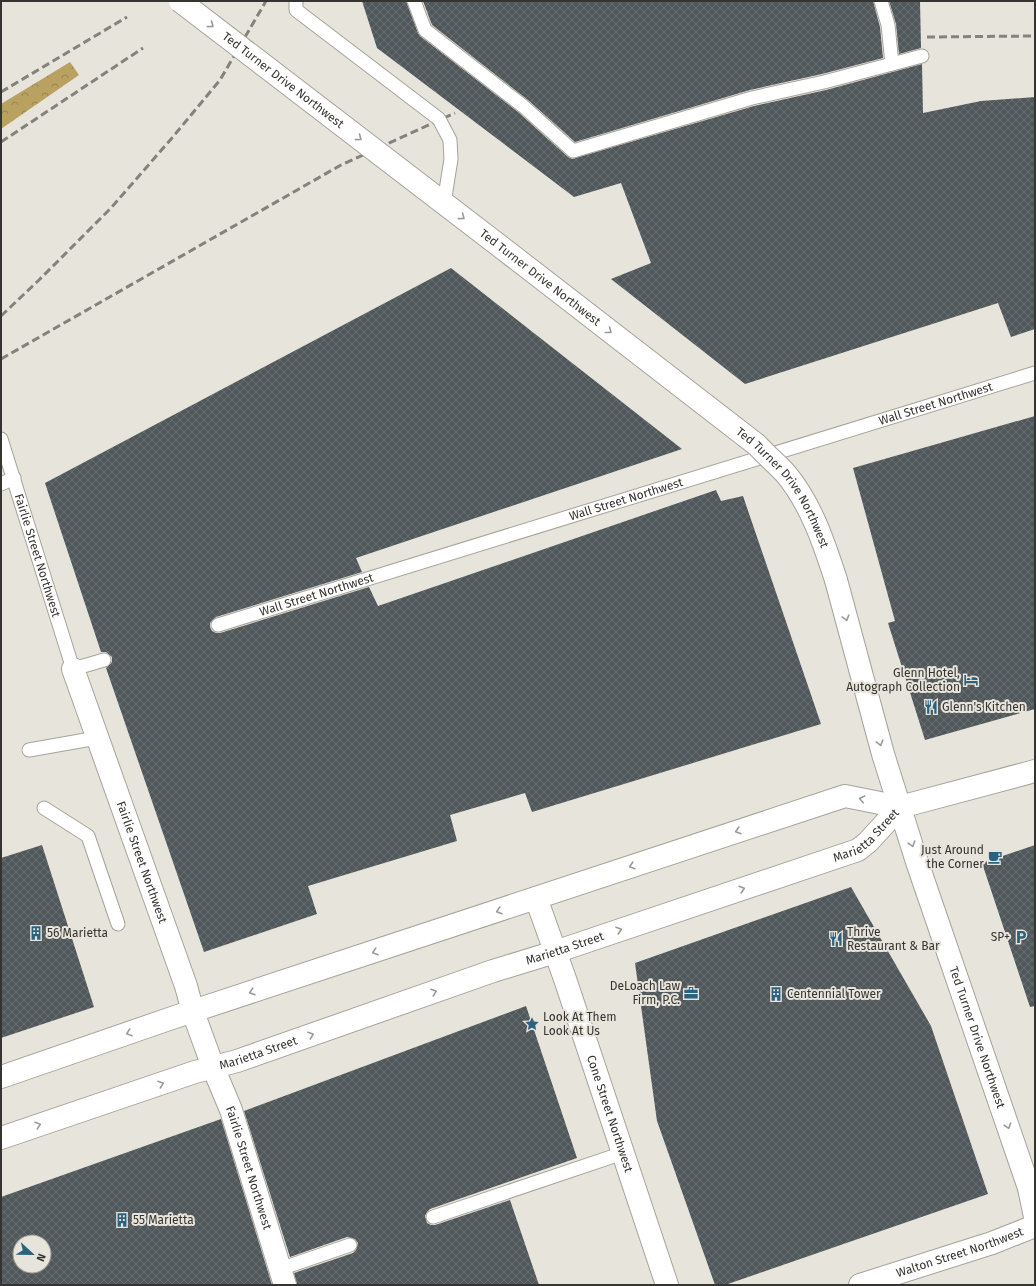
<svg xmlns="http://www.w3.org/2000/svg" width="1036" height="1286" font-family="'Fira Sans',sans-serif">
	<style>
		.forest { fill: url(#forest-crowns) }
		.building { fill: url(#building-cross-hatch); fill-rule: evenodd }
		.lines { fill: none; stroke-linecap: round; stroke-linejoin: round }
		.lane-casing { stroke: #a5a39b; stroke-width: 15 }
		.street-casing { stroke: #a5a39b; stroke-width: 24 }
		.secondary-casing { stroke: #a5a39b; stroke-width: 24 }
		.lane { stroke: #fff; stroke-width: 13 }
		.street { stroke: #fff; stroke-width: 22 }
		.secondary { stroke: #fff; stroke-width: 22 }
		.rail { stroke: #84827c; stroke-width: 3; stroke-dasharray: 8 4; stroke-linecap: butt }
		.lane-bridge-casing { stroke: #a5a39b; stroke-width: 15; stroke-linecap: butt }
		.secondary-bridge-casing { stroke: #a5a39b; stroke-width: 24; stroke-linecap: butt }
		.lane-bridge { stroke: #fff; stroke-width: 13 }
		.secondary-bridge { stroke: #fff; stroke-width: 22 }
		.oneway { stroke: #9a9a98 }
		.labels { text-anchor: middle; stroke-width: 4; stroke-linejoin: round; paint-order: stroke }
		.street-label { font-size: 12px; fill: #363431; stroke: #e7e4dc }
		.poi-label { font-size: 12px; fill: #363431; stroke: #e7e4dc; text-anchor: start }
	</style>
	<defs>
		<pattern id="forest-crowns" width="20" height="18" patternUnits="userSpaceOnUse"><rect width="20" height="18" fill="#b9a261"/><path d="M2 6a3 3 0 1 1 6 0M12 15a3 3 0 1 1 6 0" fill="none" stroke="#978551"/></pattern>
		<pattern id="building-cross-hatch" width="8" height="8" patternUnits="userSpaceOnUse"><rect width="8" height="8" fill="#51585c"/><path d="M0 0l8 8M0 8l8-8" fill="none" stroke="#686d70"/></pattern>
	</defs>
	<rect width="100%" height="100%" fill="#e7e4dc"/>
	<path class="forest" d="M70 62 79 75 1 129V104Z"/>
	<path class="building" d="M362 1H406L418 33 420 36 518 112 568 157 572 159 754 106 826 90 922 64 923 113 981 101 1035 97V329L1011 337 998 303 745 384 611 279 651 263 621 183 574 197 377 48Z
		M423 1H873L880 27 883 58 822 74 750 90 575 142 528 100 432 25Z
		M889 1H920L921 48 899 54 896 24Z
		M451 268 682 449 356 558 362 572 216 617 210 623V627L212 631 216 633H220L369 587 378 606 716 490 721 501 743 496 821 724 532 812 525 793 450 815 457 841 308 886 317 914 204 952 106 668 112 662V657L106 652H101L45 483Z
		M1035 416V709L925 740 888 623 895 621 853 468Z
		M42 845 94 1007 1 1038V858Z
		M1035 845V1006L1030 1007 982 863Z
		M851 887 931 1026 988 1194 725 1285H715L657 1121 635 963Z
		M526 1006 577 1158 430 1209 427 1212 425 1216 427 1223 431 1225H435L510 1200 539 1285H297L294 1273 353 1253 356 1250 358 1243 355 1239 347 1237 290 1257 244 1111Z
		M221 1119 272 1285H1V1197ZM20 1242H44V1266H20Z"/>
	<g class="lines">
		<defs>
			<g id="lane">
				<path d="M414 1 425 30 523 106 573 151 752 98 824 82 892 64 888 25 881 1"/>
				<path d="M892 64 922 56"/>
				<path id="s1" d="M1 439 73 669 104 660"/>
				<path d="M1 484 14 478"/>
				<path id="s2" d="M218 625 1035 373"/>
				<path d="M29 750 97 738"/>
				<path d="M44 808 88 836 118 924"/>
				<path d="M433 1217 623 1153"/>
				<path d="M280 1269 350 1245"/>
			</g>
			<g id="street">
				<path id="s3" d="M73 669 186 986 193 1012 213 1067 231 1110 285 1285"/>
				<path id="s4" d="M536 898 565 979 667 1285"/>
				<path id="s5" d="M860 1285 992 1243 1035 1226"/>
			</g>
			<g id="secondary">
				<path id="s6" d="M836 580 883 754 917 862 1029 1188 1035 1217"/>
				<path d="M1 1077 172 1018 845 796 900 807 1035 771"/>
				<path id="s7" d="M1 1138 195 1072 237 1061 493 971 555 952 858 850 868 842 900 807"/>
			</g>
		</defs>
		<use href="#lane" class="lane-casing"/>
		<use href="#street" class="street-casing"/>
		<use href="#secondary" class="secondary-casing"/>
		<use href="#lane" class="lane"/>
		<use href="#street" class="street"/>
		<use href="#secondary" class="secondary"/>
		<path class="rail" d="M927 37 1035 36
			M1 92 127 17
			M1 142 143 48
			M1 316 39 280 111 208 172 138 220 80 266 1
			M1 359 341 165 455 113"/>
		<defs>
			<path id="lane-bridge" d="M296 1V10L439 119 450 140 451 159 444 203"/>
			<g id="secondary-bridge">
				<path id="s8" d="M180 1 501 247 757 445C766 455 777 464 786 474 811 504 824 543 836 580"/>
			</g>
		</defs>
		<use href="#lane-bridge" class="lane-bridge-casing"/>
		<use href="#secondary-bridge" class="secondary-bridge-casing"/>
		<use href="#lane-bridge" class="lane-bridge"/>
		<use href="#secondary-bridge" class="secondary-bridge"/>
	</g>
	<defs><path id="oneway-chevron" d="M-2-3.5L2.5 0L-2 3.5" fill="none" stroke-width="1.6" stroke-linecap="round" stroke-linejoin="round"/></defs>
	<g class="oneway">
		<use href="#oneway-chevron" transform="translate(211 25) rotate(37)"/>
		<use href="#oneway-chevron" transform="translate(359 138) rotate(37)"/>
		<use href="#oneway-chevron" transform="translate(462 217) rotate(37)"/>
		<use href="#oneway-chevron" transform="translate(609 331) rotate(38)"/>
		<use href="#oneway-chevron" transform="translate(846 618) rotate(75)"/>
		<use href="#oneway-chevron" transform="translate(880 743) rotate(75)"/>
		<use href="#oneway-chevron" transform="translate(862 799) rotate(-168)"/>
		<use href="#oneway-chevron" transform="translate(738 831) rotate(162)"/>
		<use href="#oneway-chevron" transform="translate(912 844) rotate(72)"/>
		<use href="#oneway-chevron" transform="translate(632 866) rotate(162)"/>
		<use href="#oneway-chevron" transform="translate(742 889) rotate(-18)"/>
		<use href="#oneway-chevron" transform="translate(499 911) rotate(161)"/>
		<use href="#oneway-chevron" transform="translate(619 930) rotate(-18)"/>
		<use href="#oneway-chevron" transform="translate(375 952) rotate(162)"/>
		<use href="#oneway-chevron" transform="translate(252 992) rotate(162)"/>
		<use href="#oneway-chevron" transform="translate(434 992) rotate(-19)"/>
		<use href="#oneway-chevron" transform="translate(129 1033) rotate(161)"/>
		<use href="#oneway-chevron" transform="translate(311 1035) rotate(-19)"/>
		<use href="#oneway-chevron" transform="translate(161 1084) rotate(-19)"/>
		<use href="#oneway-chevron" transform="translate(38 1125) rotate(-19)"/>
		<use href="#oneway-chevron" transform="translate(1008 1126) rotate(71)"/>
	</g>
	<defs>
		<symbol id="hotel-bare" viewBox="-9 -9 18 18"><path d="M-6-4.5h1.5V1H6V5H4.5V3h-9V5H-6ZM-4 0a1.8 1.8 0 1 1 3.6 0ZM.5 0V-2.5h3Q6-2.5 6 0Z" fill="#2b627d" stroke="#e7e4dc" stroke-width="2.5" paint-order="stroke"/></symbol>
		<symbol id="restaurant-bare" viewBox="-9 -9 18 18"><path d="M-5-6h1v4h1v-4h1v4h1v-4h1v5L-1.5 .5V6h-2V.5L-5-1ZM5-6V6H3V1.5H1.5Q1.5-4 5-6Z" fill="#2b627d" stroke="#e7e4dc" stroke-width="2.5" paint-order="stroke"/></symbol>
		<symbol id="cafe-bare" viewBox="-9 -9 18 18"><path d="M-5.5-4.5H6V0H3Q3 3.5 0 3.5H-2.5Q-5.5 3.5-5.5 0ZM3-3.2v2h1.7v-2ZM-6 4.5H4V6H-6Z" fill="#2b627d" stroke="#e7e4dc" stroke-width="2.5" paint-order="stroke"/></symbol>
		<symbol id="building-bare" viewBox="-9 -9 18 18"><path d="M-4-6H4V6H1V3H-1V6H-4ZM-2.5-4.3h1.7v1.8h-1.7ZM.8-4.3h1.7v1.8H.8ZM-2.5-1h1.7V.8h-1.7ZM.8-1h1.7V.8H.8Z" fill="#2b627d" stroke="#e7e4dc" stroke-width="2.5" paint-order="stroke"/></symbol>
		<symbol id="parking-bare" viewBox="-9 -9 18 18"><path d="M-3.5-5.5H1a3.5 3.5 0 0 1 0 7H-1V5.5H-3.5ZM-1-3.4V-.6H.8a1.4 1.4 0 0 0 0-2.8Z" fill="#2b627d" stroke="#e7e4dc" stroke-width="2.5" paint-order="stroke"/></symbol>
		<symbol id="office-bare" viewBox="-9 -9 18 18"><path d="M-6-3h4V-5.5h4V-3h4V5H-6ZM-1-4.5V-3h2v-1.5ZM-6 0V1H6V0Z" fill="#2b627d" stroke="#e7e4dc" stroke-width="2.5" paint-order="stroke"/></symbol>
		<symbol id="sight-bare" viewBox="-9 -9 18 18"><path d="M0-6L1.8-2.2L6-1.7L2.9 1.2L3.7 5.4L0 3.3L-3.7 5.4L-2.9 1.2L-6-1.7L-1.8-2.2Z" fill="#2b627d" stroke="#e7e4dc" stroke-width="2.5" paint-order="stroke"/></symbol>
	</defs>
	<g fill-rule="evenodd">
		<use href="#hotel-bare" x="961" y="670" width="20" height="20"/>
		<use href="#restaurant-bare" x="921" y="697" width="20" height="20"/>
		<use href="#cafe-bare" x="985" y="847" width="20" height="20"/>
		<use href="#building-bare" x="26" y="923" width="20" height="20"/>
		<use href="#parking-bare" x="1011" y="927" width="20" height="20"/>
		<use href="#restaurant-bare" x="826" y="929" width="20" height="20"/>
		<use href="#office-bare" x="681" y="983" width="20" height="20"/>
		<use href="#building-bare" x="766" y="984" width="20" height="20"/>
		<use href="#sight-bare" x="522" y="1014" width="20" height="20"/>
		<use href="#building-bare" x="112" y="1210" width="20" height="20"/>
	</g>
	<g class="labels">
		<g class="street-label">
			<text dy="4" stroke="none"><textPath href="#s8" startOffset="130">Ted Turner Drive Northwest</textPath></text>
			<text dy="4" stroke="none"><textPath href="#s8" startOffset="454">Ted Turner Drive Northwest</textPath></text>
			<text dy="4" stroke="none"><textPath href="#s2" startOffset="751">Wall Street Northwest</textPath></text>
			<text dy="4" stroke="none"><textPath href="#s8" startOffset="778">Ted Turner Drive Northwest</textPath></text>
			<text dy="4" stroke="none"><textPath href="#s2" startOffset="427">Wall Street Northwest</textPath></text>
			<text dy="4" stroke="none"><textPath href="#s1" startOffset="122">Fairlie Street Northwest</textPath></text>
			<text dy="4" stroke="none"><textPath href="#s2" startOffset="103">Wall Street Northwest</textPath></text>
			<text dy="4" stroke="none"><textPath href="#s7" startOffset="919">Marietta Street</textPath></text>
			<text dy="4" stroke="none"><textPath href="#s3" startOffset="205">Fairlie Street Northwest</textPath></text>
			<text dy="4" stroke="none"><textPath href="#s7" startOffset="595">Marietta Street</textPath></text>
			<text dy="4" stroke="none"><textPath href="#s6" startOffset="479">Ted Turner Drive Northwest</textPath></text>
			<text dy="4" stroke="none"><textPath href="#s7" startOffset="271">Marietta Street</textPath></text>
			<text dy="4" stroke="none"><textPath href="#s4" startOffset="228">Cone Street Northwest</textPath></text>
			<text dy="4" stroke="none"><textPath href="#s3" startOffset="529">Fairlie Street Northwest</textPath></text>
			<text dy="4" stroke="none"><textPath href="#s5" startOffset="105">Walton Street Northwest</textPath></text>
		</g>
		<g class="poi-label">
			<text x="960" y="677" text-anchor="end">Glenn Hotel,<tspan x="960" dy="14">Autograph Collection</tspan></text>
			<text x="942" y="711">Glenn's Kitchen</text>
			<text x="984" y="854" text-anchor="end">Just Around<tspan x="984" dy="14">the Corner</tspan></text>
			<text x="847" y="936">Thrive<tspan x="847" dy="14">Restaurant &amp; Bar</tspan></text>
			<text x="47" y="937">56 Marietta</text>
			<text x="1010" y="941" text-anchor="end">SP+</text>
			<text x="680" y="990" text-anchor="end">DeLoach Law<tspan x="680" dy="14">Firm, P.C.</tspan></text>
			<text x="787" y="998">Centennial Tower</text>
			<text x="543" y="1021">Look At Them<tspan x="543" dy="14">Look At Us</tspan></text>
			<text x="133" y="1224">55 Marietta</text>
		</g>
	</g>
	<rect width="1036" height="1286" fill="none" stroke="#363431" stroke-width="4"/>
	<g transform="translate(32 1254) rotate(112)"><circle r="19" fill="#e7e4dc" stroke="#a09e98"/>
	<path d="M0-3L7 15L0 10L-7 15Z" fill="#2b627d"/>
	<text y="-6" font-size="11" font-weight="bold" text-anchor="middle" fill="#363431">N</text>
	</g>
</svg>
